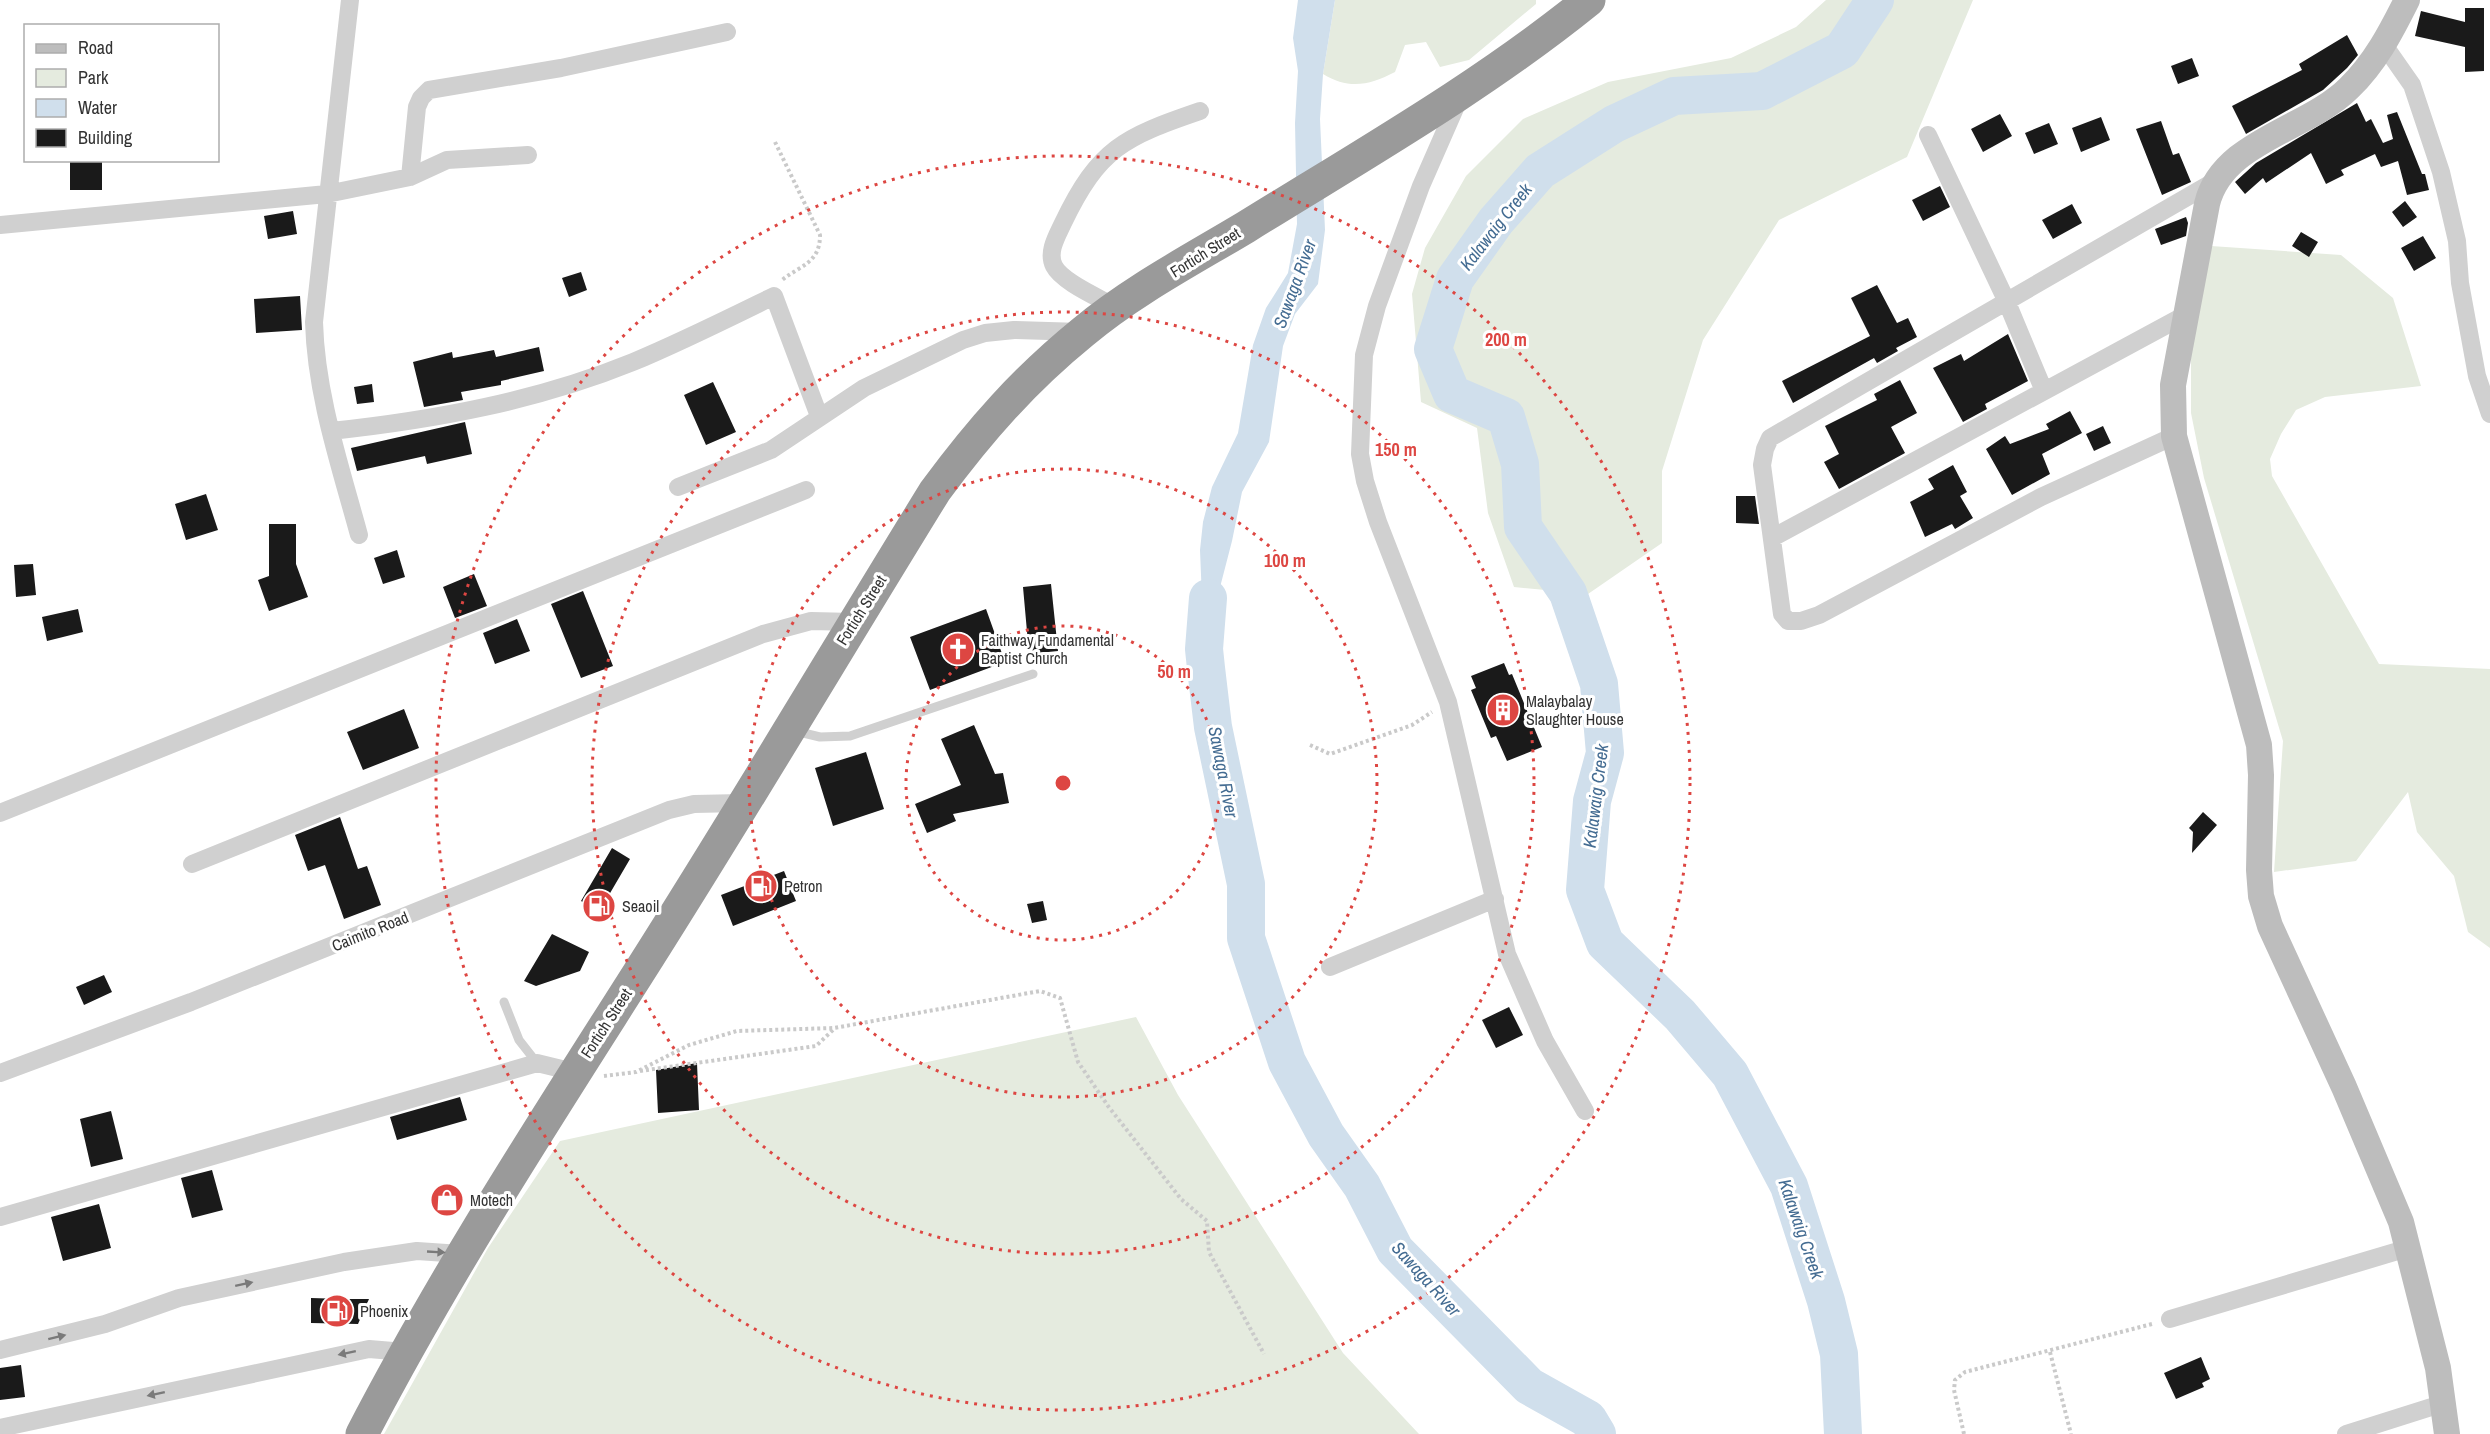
<svg xmlns="http://www.w3.org/2000/svg" width="2490" height="1434" font-family="'Archivo Narrow',sans-serif">
	<style>
		.green { fill: #e5ebdf }
		.water { fill: #d0dfec }
		.lines { fill: none; stroke-linecap: round; stroke-linejoin: round }
		.river { stroke: #d0dfec; stroke-width: 38 }
		.building { fill: #1a1a1a }
		.path { stroke: #cacaca; stroke-width: 4; stroke-dasharray: 3 3; stroke-linecap: butt }
		.lane { stroke: #d0d0d0; stroke-width: 9 }
		.street { stroke: #d0d0d0; stroke-width: 18 }
		.secondary { stroke: #bdbdbd; stroke-width: 26 }
		.highway { stroke: #9a9a9a; stroke-width: 33 }
		.oneway { fill: #7a7a7a }
		.ring { fill: none; stroke: #dd4642; stroke-width: 3; stroke-dasharray: 3 6 }
		.labels { text-anchor: middle; stroke-width: 6; stroke-linejoin: round; paint-order: stroke }
		.street-label { font-size: 16px; fill: #333; stroke: #fff }
		.poi-label { font-size: 16px; fill: #333; stroke: #fff; text-anchor: start }
		.water-label { font-size: 18px; font-style: italic; fill: #446c92; stroke: #fff }
		.centre { fill: #dd4642; stroke: #fff; stroke-width: 3 }
		.ring-label { font-size: 18px; text-anchor: middle; font-weight: bold; fill: #dd4642; stroke: #fff; stroke-width: 6; stroke-linejoin: round; paint-order: stroke }
	</style>
	<rect width="100%" height="100%" fill="#fff"/>
	<path class="green" d="M1335 0H1536V4L1469 60 1440 67 1426 42 1405 45 1395 72C1370 85 1349 90 1323 74Z
		M1826 0H1973L1907 157 1779 220 1703 340 1662 471V543L1588 594 1514 587 1488 513 1477 428 1421 402 1412 294 1425 248 1466 176 1523 119 1608 82 1731 58 1796 27Z
		M2211 246 2341 255 2393 298 2421 386 2325 397 2296 410 2281 434 2270 459 2272 476 2379 664 2490 669V948L2468 932 2454 876 2417 832 2408 792 2356 861 2274 872 2283 741 2204 478 2191 413V349Z
		M1136 1017 1178 1095 1343 1353 1419 1434H384L488 1248 560 1141Z"/>
	<path class="water" d="M1298 0H1335L1323 74 1320 119 1325 230 1318 284 1295 314 1283 346 1269 442 1242 492 1232 541 1204 649 1200 550 1203 522 1212 487 1238 433 1253 345 1266 308 1288 273 1297 224 1295 123 1298 71 1293 38Z"/>
	<g class="lines">
		<path class="river" d="M1208 598 1204 649 1206 668 1213 727 1246 884V938L1287 1062 1326 1135 1362 1186 1395 1250 1529 1386 1588 1419 1597 1434
			M1843 1434 1839 1354 1826 1301 1789 1186 1730 1074 1680 1015 1605 943 1585 890 1592 801 1605 753 1599 684 1568 593 1523 527 1520 464 1506 417 1452 394 1433 349 1455 279 1496 221 1540 171 1614 124 1674 96 1762 91 1842 50 1875 0"/>
	</g>
	<path class="building" d="M2465 8H2484V71L2465 72V47L2415 36 2421 11 2465 22Z
		M2347 35 2358 55 2347 68 2323 90 2246 134 2232 106 2302 70 2299 64Z
		M2192 58 2199 76 2178 84 2171 66Z
		M2357 103 2366 122 2371 119 2383 143 2393 139 2387 115 2397 112 2422 174H2425L2429 190 2407 195 2398 161 2381 167 2375 154 2341 170 2344 175 2326 184 2311 153 2266 183 2263 178 2245 194 2235 182 2256 163Z
		M2000 114 2012 136 1983 152 1971 129Z
		M2101 117 2110 140 2081 152 2072 128Z
		M2161 121 2173 155 2179 153 2191 182 2162 195 2136 129Z
		M2049 123 2058 144 2034 154 2025 133Z
		M70 160H102V190H70Z
		M1940 186 1950 207 1923 221 1912 200Z
		M2405 201 2417 217 2403 227 2392 212Z
		M2072 204 2082 223 2053 239 2042 220Z
		M293 211 297 234 268 239 264 216Z
		M2186 217 2188 223 2186 236 2161 245 2155 229Z
		M2301 232 2318 242 2309 257 2292 246Z
		M2423 236 2436 258 2414 271 2401 248Z
		M581 272 587 290 569 297 562 278Z
		M1877 285 1897 323 1908 318 1917 337 1896 348 1898 351 1877 363 1874 358 1793 403 1782 381 1870 336 1851 298Z
		M300 296 302 330 256 333 254 299Z
		M2008 334 2028 381 1985 404 1987 409 1963 422 1933 368 1961 354 1964 361Z
		M539 347 544 371 501 381V385L461 392 463 400 424 407 413 362 452 352 453 358 494 350 496 357Z
		M1900 380 1917 413 1891 427 1905 453 1839 489 1824 462 1839 454 1825 426 1877 400 1874 394Z
		M713 382 736 432 706 445 684 395Z
		M372 384 374 402 357 404 354 387Z
		M2070 411 2082 433 2042 454 2050 474 2012 495 1986 449 2005 436 2010 444 2049 429 2046 424Z
		M465 422 472 454 427 464 425 456 357 471 351 448Z
		M2103 426 2111 443 2094 451 2086 434Z
		M1953 465 1967 492 1960 496 1973 518 1955 529 1952 524 1925 537 1910 502 1934 489 1928 479Z
		M206 494 218 530 186 540 175 504Z
		M1736 496H1755L1759 524 1736 523Z
		M269 524H296V564L308 597 269 611 258 580 269 576Z
		M397 550 405 577 383 584 374 558Z
		M33 564 36 595 16 597 14 565Z
		M474 574 487 606 455 618 443 587Z
		M1051 584 1058 651 1029 654 1023 587Z
		M583 591 613 666 581 678 551 604Z
		M78 609 83 632 47 641 42 617Z
		M986 609 1005 662 930 690 910 637Z
		M517 619 530 651 495 664 483 633Z
		M1504 663 1509 675 1512 674 1542 747 1507 761 1496 736 1491 738 1471 690 1476 688 1471 676Z
		M404 709 419 748 363 770 347 732Z
		M974 725 995 774 1003 773 1009 803 953 814 956 821 927 833 915 804 961 785 941 739Z
		M866 752 884 809 833 826 815 768Z
		M2203 812 2217 825 2192 853 2193 832 2189 828Z
		M340 817 358 869 367 866 381 905 344 919 325 865 308 871 295 835Z
		M612 848 630 859 599 912 581 901Z
		M784 871 796 901 733 926 721 895Z
		M1043 901 1047 920 1032 923 1027 904Z
		M552 934 589 952 580 971 536 986 524 981Z
		M104 975 112 992 84 1005 76 987Z
		M1509 1007 1523 1035 1496 1048 1482 1020Z
		M697 1063 699 1110 658 1113 656 1070Z
		M460 1097 467 1120 397 1140 390 1117Z
		M111 1111 123 1159 91 1167 80 1119Z
		M212 1170 223 1210 192 1218 181 1178Z
		M99 1204 111 1248 63 1261 51 1217Z
		M311 1298 344 1299H369L358 1324 311 1323Z
		M2201 1357 2210 1379 2202 1383 2204 1387 2176 1399 2164 1373Z
		M21 1365 25 1397 0 1400V1368Z"/>
	<g class="lines">
		<path class="path" d="M775 142 820 235C820 263 801 265 782 280
			M1310 745 1330 754 1412 725 1432 712
			M640 1071 816 1046 834 1029
			M604 1076 636 1072 689 1045 737 1031 834 1028 1040 991 1060 998 1078 1062 1108 1106 1181 1199 1207 1221 1209 1252 1264 1354
			M2050 1352 2071 1434
			M1964 1434 1954 1390 1955 1380 1965 1372 2152 1324"/>
		<path class="lane" d="M795 731 820 737 850 736 1033 674
			M504 1002 519 1040 537 1063"/>
		<path class="street" d="M350 0 314 322C316 395 340 465 359 535
			M2384 45 2412 85 2441 172 2457 241 2460 283 2477 376 2490 414
			M1460 97 1421 186 1377 306 1364 355 1360 454 1365 481 1378 522 1448 702 1507 954 1545 1041 1585 1111
			M1928 135 2006 300 2044 391
			M410 177 417 107 421 98 429 90 561 68 727 32
			M0 225 327 194 410 177 447 160 528 155
			M1115 307C1100 298 1062 282 1054 266 1047 252 1057 236 1063 223 1099 148 1124 137 1200 111
			M331 431C434 420 537 401 633 362 681 342 727 319 774 296L819 416
			M2174 436 2041 497 1819 615 1801 621H1788L1782 614 1762 465 1765 449 1770 438 2215 181
			M678 487 771 450 864 388 963 340 985 333 1014 330 1081 332
			M1772 538 2187 314
			M0 813 806 490
			M192 864 763 634 811 621 854 622
			M1330 967 1495 899
			M0 1073 191 1002 669 810 694 804 742 803
			M0 1217 537 1063 574 1072
			M2170 1319 2408 1248
			M0 1350 105 1324 179 1298 344 1262 417 1251 461 1254
			M0 1428 369 1349 405 1352
			M2346 1434 2444 1403"/>
		<path class="secondary" d="M2407 0C2391 32 2375 63 2349 88 2307 130 2222 141 2207 204L2173 385 2174 436 2259 745 2261 775 2259 870 2261 896 2270 926 2344 1087 2401 1222 2438 1368 2447 1434"/>
		<path class="highway" d="M362 1434C444 1276 540 1128 636 977 738 817 835 653 935 491 980 430 1024 380 1083 332 1132 291 1191 260 1246 227 1362 155 1483 86 1589 0"/>
	</g>
	<defs><path id="oneway-solid" d="M-6-.8H1V-3.2L6.5 0L1 3.2V.8H-6Z" transform="scale(1.5)"/></defs>
	<g class="oneway">
		<use href="#oneway-solid" transform="translate(436 1252) rotate(3)"/>
		<use href="#oneway-solid" transform="translate(244 1284) rotate(-12)"/>
		<use href="#oneway-solid" transform="translate(57 1337) rotate(-14)"/>
		<use href="#oneway-solid" transform="translate(347 1353) rotate(168)"/>
		<use href="#oneway-solid" transform="translate(156 1394) rotate(168)"/>
	</g>
	<g class="ring">
		<circle cx="1063" cy="783" r="157"/>
		<circle cx="1063" cy="783" r="314"/>
		<circle cx="1063" cy="783" r="471"/>
		<circle cx="1063" cy="783" r="627"/>
	</g>
	<defs>
		<symbol id="church-disc" viewBox="-11 -11 22 22"><circle r="9.5" fill="#dd4642" stroke="#fff"/><path d="M-1.2-6h2.4v3.5h3.3v2.4h-3.3V6h-2.4V-.1h-3.3v-2.4h3.3Z" fill="#fff"/></symbol>
		<symbol id="building-disc" viewBox="-11 -11 22 22"><circle r="9.5" fill="#dd4642" stroke="#fff"/><path d="M-4-6H4V6H1V3H-1V6H-4ZM-2.5-4.3h1.7v1.8h-1.7ZM.8-4.3h1.7v1.8H.8ZM-2.5-1h1.7V.8h-1.7ZM.8-1h1.7V.8H.8Z" fill="#fff"/></symbol>
		<symbol id="fuel-disc" viewBox="-11 -11 22 22"><circle r="9.5" fill="#dd4642" stroke="#fff"/><path d="M-5.5-6h7V0h2V4h1.3V-2.5L3-4.5l.8-.8L6-3V5H2.5V1h-1V6h-7ZM-4.2-4.7v3.2H.2V-4.7Z" fill="#fff"/></symbol>
		<symbol id="shop-disc" viewBox="-11 -11 22 22"><circle r="9.5" fill="#dd4642" stroke="#fff"/><path d="M-5-2.5h2.3a2.7 3.5 0 0 1 5.4 0H5L5.5 6h-11ZM-1.5-2.5h3a1.5 2.3 0 0 0-3 0Z" fill="#fff"/></symbol>
	</defs>
	<g fill-rule="evenodd">
		<use href="#church-disc" x="939" y="630" width="38" height="38"/>
		<use href="#building-disc" x="1484" y="691" width="38" height="38"/>
		<use href="#fuel-disc" x="742" y="867" width="38" height="38"/>
		<use href="#fuel-disc" x="580" y="887" width="38" height="38"/>
		<use href="#shop-disc" x="428" y="1181" width="38" height="38"/>
		<use href="#fuel-disc" x="318" y="1292" width="38" height="38"/>
	</g>
	<g class="labels">
		<g class="street-label">
			<text transform="translate(1205 252) rotate(-32)" y="6">Fortich Street</text>
			<text transform="translate(861 610) rotate(-58)" y="6">Fortich Street</text>
			<text transform="translate(370 931) rotate(-22)" y="6">Caimito Road</text>
			<text transform="translate(606 1023) rotate(-57)" y="6">Fortich Street</text>
		</g>
		<g class="poi-label">
			<text x="981" y="646">Faithway Fundamental<tspan x="981" dy="18">Baptist Church</tspan></text>
			<text x="1526" y="707">Malaybalay<tspan x="1526" dy="18">Slaughter House</tspan></text>
			<text x="784" y="892">Petron</text>
			<text x="622" y="912">Seaoil</text>
			<text x="470" y="1206">Motech</text>
			<text x="360" y="1317">Phoenix</text>
		</g>
		<g class="water-label">
			<text transform="translate(1496 227) rotate(-52)" y="6">Kalawaig Creek</text>
			<text transform="translate(1295 284) rotate(-70)" y="6">Sawaga River</text>
			<text transform="translate(1223 772) rotate(79)" y="6">Sawaga River</text>
			<text transform="translate(1596 796) rotate(-83)" y="6">Kalawaig Creek</text>
			<text transform="translate(1801 1229) rotate(71)" y="6">Kalawaig Creek</text>
			<text transform="translate(1426 1279) rotate(48)" y="6">Sawaga River</text>
		</g>
	</g>
	<circle cx="1063" cy="783" r="9" class="centre"/>
	<g class="ring-label">
		<text x="1506" y="346">200 m</text>
		<text x="1396" y="456">150 m</text>
		<text x="1285" y="567">100 m</text>
		<text x="1174" y="678">50 m</text>
	</g>
	<rect x="24" y="24" width="195" height="138" fill="#ffffff" stroke="#adadad" stroke-width="1.5"/>
	<rect x="36" y="44" width="30" height="9" fill="#bdbdbd" stroke="#adadad" stroke-width="1.5"/>
	<text x="78" y="54" font-size="18" fill="#333333">Road</text>
	<rect x="36" y="69" width="30" height="18" fill="#e5ebdf" stroke="#adadad" stroke-width="1.5"/>
	<text x="78" y="84" font-size="18" fill="#333333">Park</text>
	<rect x="36" y="99" width="30" height="18" fill="#d0dfec" stroke="#adadad" stroke-width="1.5"/>
	<text x="78" y="114" font-size="18" fill="#333333">Water</text>
	<rect x="36" y="129" width="30" height="18" fill="#1a1a1a" stroke="#adadad" stroke-width="1.5"/>
	<text x="78" y="144" font-size="18" fill="#333333">Building</text>
</svg>
